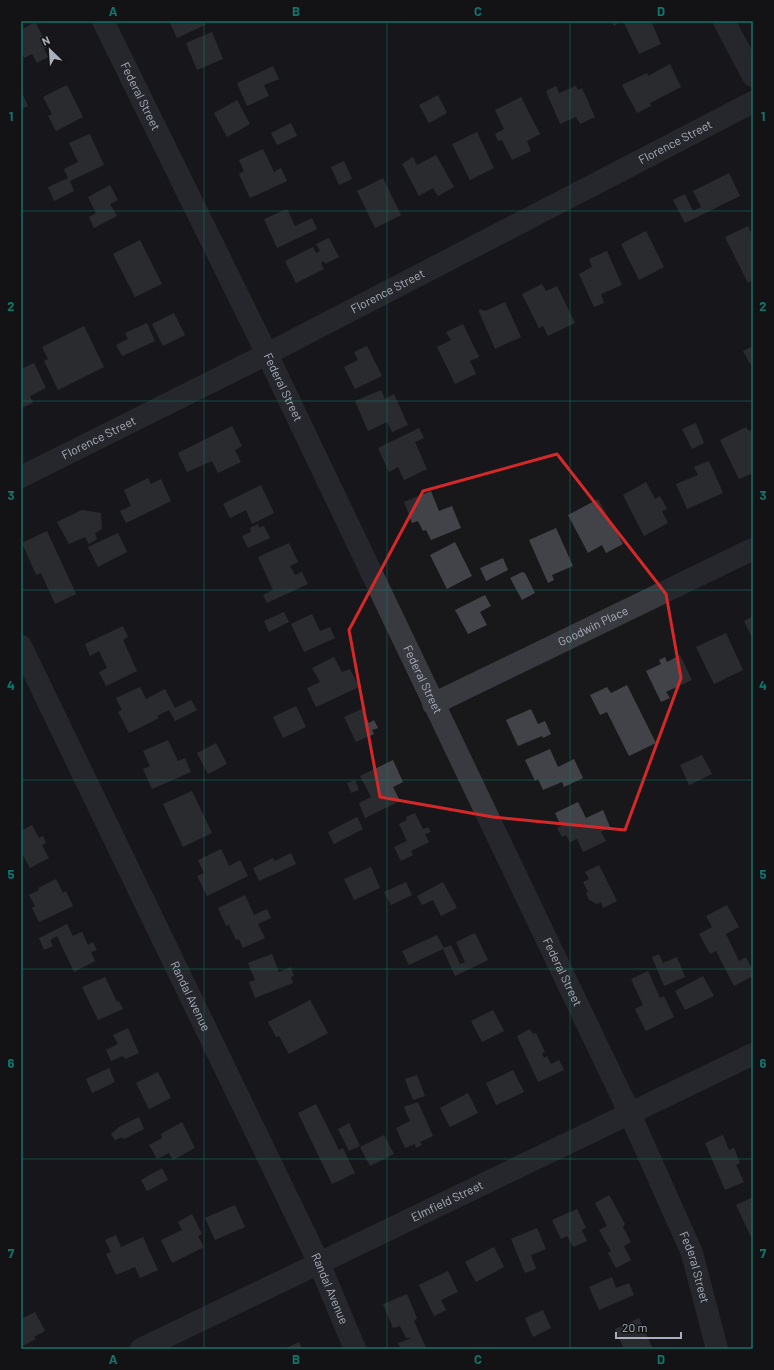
<svg xmlns="http://www.w3.org/2000/svg" width="774" height="1370" font-family="Barlow,sans-serif">
	<style>
		.building { fill: #424348 }
		.lines { fill: none; stroke-linecap: round; stroke-linejoin: round }
		.minor { stroke: #393a40; stroke-width: 22 }
		.marked { fill: none; stroke: #d62828; stroke-width: 3; stroke-linejoin: round }
		.grid { fill: none; stroke: #0f766e; stroke-width: 1; stroke-opacity: 0.55 }
		.labels { text-anchor: middle; stroke-width: 3; stroke-linejoin: round; paint-order: stroke }
		.street-label { font-size: 12px; fill: #a9afbc; stroke: #131316 }
		.neatline { fill: none; stroke: #0f766e; stroke-width: 1.5 }
		.grid-label { font-size: 13px; text-anchor: middle; font-weight: bold; fill: #0f766e }
	</style>
	<rect width="100%" height="100%" fill="#18181b"/>
	<path class="building" d="M169 21H204L205 25 177 38Z
		M611 21H651L661 44 639 54 623 21 614 26Z
		M35 22 48 46 44 49 48 57 37 63 32 54 24 58 21 52V30Z
		M212 32 223 59 197 70 186 43Z
		M670 64 681 87 650 103 651 106 637 113 622 85 647 73 648 76Z
		M273 66 279 79 264 85 269 96 247 106 237 83Z
		M67 85 83 117 56 131 48 116 52 114 43 97Z
		M556 86 559 93 576 86 578 90 582 88 595 117 580 124 576 117 560 124 546 91Z
		M22 93 28 106 21 109V94Z
		M438 95 447 113 429 123 419 105Z
		M521 97 540 134 527 141 531 151 512 160 502 140 498 141 495 134 504 129 495 110Z
		M237 100 250 124 227 137 214 113Z
		M291 123 297 136 277 145 271 133Z
		M477 132 494 168 470 180 452 144Z
		M90 134 104 165 70 181 74 191 54 201 48 187 68 178 64 169 78 162 69 143Z
		M263 149 274 172 281 168 287 181 250 198 239 174 244 171 239 160Z
		M436 155 454 187 438 196 433 188 419 196 402 164 413 157 417 165Z
		M344 161 352 179 339 185 331 167Z
		M729 173 740 196 685 223 673 200 685 194 693 211 701 207 693 191Z
		M383 178 401 215 375 228 357 191Z
		M110 185 118 200 110 204 117 216 94 228 89 217 96 213 88 197Z
		M287 209 295 226 312 218 317 229 277 248 264 219Z
		M748 226 753 236V280L748 283 725 237Z
		M646 231 664 267 639 280 621 244Z
		M329 238 339 257 325 264 324 261 321 263 324 269 296 283 285 261 313 247 316 253 320 251 316 244Z
		M140 240 162 284 135 297 113 254Z
		M607 251 622 285 601 294 604 303 594 307 579 274 592 267 589 259Z
		M542 284 546 291 557 286 575 323 548 336 543 326 539 328 522 294Z
		M505 302 521 337 495 349 479 312V309L485 311Z
		M174 313 185 335 163 346 152 324Z
		M147 323 155 341 122 356 116 345 128 339 125 333Z
		M463 324 479 357 470 361 476 374 455 384 437 347 451 340 446 332Z
		M84 326 104 367 58 390 44 361 48 359 42 347Z
		M367 346 382 376 355 389 344 367 358 360 354 352Z
		M753 346V362L750 364 743 351Z
		M34 363 46 388 30 396 33 403 21 408V369Z
		M381 390 385 399 394 394 408 425 392 432 387 422 368 431 355 401Z
		M696 423 704 443 692 449 682 429Z
		M232 426 242 446 235 450 241 462 218 473 212 461 187 472 178 453Z
		M746 427 749 431 753 429V478L751 474 739 479 720 440Z
		M419 428 424 438 415 442 427 469 404 480 398 467 389 472 378 448Z
		M709 461 723 493 687 509 676 484 698 475 694 467Z
		M148 478 151 484 161 479 171 501 126 523 120 511 131 506 124 490Z
		M646 482 655 499 660 496 667 509 662 511 668 523 644 536 623 495Z
		M261 485 274 513 252 524 246 510 230 518 223 504Z
		M431 491 439 511 452 506 461 528 431 540 426 530 423 531 418 521 412 523 404 502Z
		M598 499 623 544 606 553 602 545 588 553 568 515Z
		M82 510 101 513 102 529 95 533 97 539 89 544 85 537 69 544 57 522Z
		M258 524 259 528 264 526 270 538 248 548 242 536 251 532 250 528Z
		M556 528 573 566 552 575 554 580 548 583 529 540Z
		M47 531 76 594 55 604 41 573 36 575 22 543Z
		M118 533 127 552 98 567 88 547Z
		M455 542 472 576 447 589 430 555Z
		M289 543 298 562 290 566 295 575 302 572 308 584 267 603 263 595 273 590 258 557Z
		M503 558 508 570 486 581 480 568Z
		M522 572 525 573 535 593 522 600 510 578Z
		M485 595 491 606 480 612 487 625 468 634 455 610Z
		M284 612 289 622 269 632 264 621Z
		M312 614 320 631 330 627 335 638 304 652 291 624Z
		M753 616V639L744 621Z
		M123 626 128 637 123 640 137 671 106 686 99 672 107 668 99 651 90 656 85 644Z
		M726 633 743 670 714 684 696 647Z
		M680 655 692 680 666 692 670 698 661 702 646 671 661 664 659 660 665 657 667 662Z
		M334 657 342 672 350 669 359 687 316 707 307 688 320 682 312 668Z
		M627 685 656 743 629 756 607 712 600 715 590 695 607 687 611 693Z
		M140 687 146 699 165 689 175 708 191 700 197 710 175 721 169 710 157 716 159 718 129 733 118 712 122 710 116 698Z
		M296 706 306 727 283 738 273 717Z
		M362 709 369 723 374 720 378 728 372 730 374 734 356 742 344 717Z
		M531 709 538 724 545 721 551 734 543 738 542 736 518 746 506 720Z
		M168 740 178 761 185 758 191 772 152 789 143 769 150 766 143 751Z
		M216 743 227 764 208 774 197 753Z
		M550 749 558 767 574 759 583 778 564 787 562 782 543 790 538 779 535 781 525 760Z
		M702 755 712 774 689 785 680 765Z
		M393 760 403 782 393 787 400 801 365 818 359 803 371 797 360 776Z
		M355 780 359 790 351 793 347 783Z
		M192 791 212 833 183 847 163 804Z
		M578 802 586 818 603 810 610 827 601 832 606 841 583 852 577 839 570 842 566 835 562 837 557 828 561 826 555 813Z
		M415 813 423 829 428 827 431 832 425 834 429 842 411 851 413 855 401 861 394 847 407 841 399 824 407 820 406 817Z
		M357 817 363 829 334 844 328 832Z
		M32 825 39 838 43 836 46 843 42 845 49 858 30 868 21 852V831Z
		M221 849 229 866 240 860 248 876 207 896 197 876 204 873 198 860Z
		M291 853 296 864 259 881 253 868 273 858 275 861Z
		M599 865 617 901 603 908 601 902 597 904 589 900 586 893 588 892 583 882 589 879 585 872Z
		M371 867 380 888 354 900 344 879Z
		M56 879 63 893 66 891 73 906 39 922 32 908 35 906 29 895 39 890 38 888Z
		M406 882 412 895 391 905 384 892Z
		M443 882 457 908 441 916 433 900 422 905 417 896Z
		M245 895 254 915 267 909 271 918 258 924 265 938 243 948 239 939 236 940 229 925 226 926 218 908Z
		M727 905 739 927 726 934 739 961 746 957 753 971V976L734 986 716 951 710 954 699 934 712 927 706 916Z
		M67 924 73 936 82 932 88 945 93 942 97 950 91 952 95 961 74 972 57 936 50 940 53 946 44 950 39 938Z
		M475 933 488 960 455 976 443 949 409 965 402 951 437 935 444 948 451 945 460 964 465 962 456 942Z
		M272 954 279 972 291 967 294 976 291 977 293 983 255 998 249 982 255 980 248 963Z
		M659 954 663 963 677 957 685 977 664 986 652 957Z
		M648 971 660 998 664 996 674 1017 646 1031 635 1009 643 1005 631 979Z
		M703 976 714 996 685 1010 675 991Z
		M105 977 117 1002 119 1001 123 1009 98 1020 82 987Z
		M310 1000 328 1033 289 1054 279 1036 276 1037 268 1022Z
		M493 1010 504 1031 482 1042 471 1021Z
		M128 1028 139 1053 125 1059 123 1056 111 1061 106 1050 118 1044 113 1035Z
		M530 1029 533 1034 536 1033 545 1052 542 1053 544 1058 547 1056 551 1064 559 1060 564 1070 538 1082 517 1036Z
		M109 1068 115 1082 92 1093 86 1079Z
		M513 1070 524 1092 496 1105 486 1083Z
		M158 1072 171 1098 149 1109 136 1083Z
		M417 1075 425 1096 413 1100 405 1079Z
		M468 1093 478 1113 450 1127 440 1108Z
		M418 1102 433 1136 420 1142 422 1145 416 1148 415 1144 405 1148 396 1128 410 1121 404 1107Z
		M316 1104 339 1150 343 1148 355 1173 332 1184 298 1113Z
		M139 1117 144 1129 124 1139 122 1137 115 1140 111 1134 119 1127Z
		M182 1122 195 1148 173 1160 169 1153 157 1159 149 1145 162 1138 161 1134Z
		M349 1123 360 1146 349 1151 338 1129Z
		M384 1135 394 1154 370 1166 360 1147Z
		M723 1135 729 1150 734 1148 740 1163 736 1165 744 1182 725 1190 705 1143Z
		M162 1168 168 1180 147 1191 141 1180Z
		M609 1195 625 1224 623 1227 631 1242 624 1246 631 1260 616 1268 608 1253 611 1251 599 1230 607 1226 595 1203Z
		M753 1197V1241L736 1205Z
		M235 1205 245 1227 215 1240 205 1218Z
		M577 1209 586 1228 582 1230 587 1241 573 1247 567 1236 561 1239 552 1220Z
		M192 1214 202 1234 198 1236 204 1247 172 1263 161 1240 182 1230 178 1222Z
		M537 1228 546 1249 531 1255 536 1269 525 1273 511 1239Z
		M116 1235 121 1247 143 1237 158 1270 140 1278 135 1267 116 1275 106 1254 111 1252 105 1240Z
		M494 1247 504 1267 476 1282 465 1262Z
		M448 1271 458 1292 441 1300 446 1310 434 1316 419 1285Z
		M612 1277 616 1288 629 1283 634 1295 599 1310 589 1287Z
		M407 1294 417 1318 414 1321 426 1348 423 1349H401L398 1343 412 1338H406L400 1326 393 1328 383 1304Z
		M543 1310 551 1328 533 1337 525 1318Z
		M35 1312 45 1331 34 1337 36 1339 21 1347V1319Z
		M639 1318 653 1349H624L615 1329Z
		M299 1342 302 1349H284Z"/>
	<g class="lines">
		<g class="minor">
			<path id="s1" d="M103 21 267 354 630 1114 692 1253 717 1349"/>
			<path d="M724 21 753 76"/>
			<path id="s2" d="M21 477 267 354 753 102"/>
			<path id="s3" d="M21 646 319 1263 355 1349"/>
			<path id="s4" d="M433 704 753 549"/>
			<path id="s5" d="M141 1349 753 1054"/>
		</g>
	</g>
	<path d="M0 0H774V1370H0ZM557 454 666 594 681 678 625 830 493 817 380 797 349 630 423 491Z" fill="#18181b" fill-opacity=".55" fill-rule="evenodd"/>
	<path class="marked" d="M557 454 666 594 681 678 625 830 493 817 380 797 349 630 423 491Z"/>
	<path class="grid" d="M204 21V1349M387 21V1349M570 21V1349M21 211H753M21 401H753M21 590H753M21 780H753M21 969H753M21 1159H753"/>
	<g class="labels">
		<g class="street-label">
			<text dy="4" stroke="none"><textPath href="#s1" startOffset="84">Federal Street</textPath></text>
			<text dy="4" stroke="none"><textPath href="#s2" startOffset="735">Florence Street</textPath></text>
			<text dy="4" stroke="none"><textPath href="#s2" startOffset="411">Florence Street</textPath></text>
			<text dy="4" stroke="none"><textPath href="#s1" startOffset="408">Federal Street</textPath></text>
			<text dy="4" stroke="none"><textPath href="#s2" startOffset="87">Florence Street</textPath></text>
			<text dy="4" stroke="none"><textPath href="#s4" startOffset="178">Goodwin Place</textPath></text>
			<text dy="4" stroke="none"><textPath href="#s1" startOffset="732">Federal Street</textPath></text>
			<text dy="4" stroke="none"><textPath href="#s1" startOffset="1056">Federal Street</textPath></text>
			<text dy="4" stroke="none"><textPath href="#s3" startOffset="389">Randal Avenue</textPath></text>
			<text dy="4" stroke="none"><textPath href="#s5" startOffset="340">Elmfield Street</textPath></text>
			<text dy="4" stroke="none"><textPath href="#s1" startOffset="1380">Federal Street</textPath></text>
			<text dy="4" stroke="none"><textPath href="#s3" startOffset="713">Randal Avenue</textPath></text>
		</g>
	</g>
	<rect width="774" height="1370" fill="none" stroke="#131316" stroke-width="44"/>
	<g transform="translate(50 50) rotate(335)" stroke="#131316" stroke-width="3" paint-order="stroke">
	<path d="M0-3L7 15L0 10L-7 15Z" fill="#a9afbc"/>
	<text y="-6" font-size="11" font-weight="bold" text-anchor="middle" fill="#a9afbc">N</text>
	</g>
	<path d="M616 1332v6h65v-6" fill="none" stroke="#a9afbc" stroke-width="2"/>
	<text x="622" y="1332" font-size="12" fill="#a9afbc" stroke="#131316" stroke-width="3" paint-order="stroke">20 m</text>
	<rect x="22" y="22" width="730" height="1326" class="neatline"/>
	<g class="grid-label">
		<text x="113" y="16">A</text>
		<text x="296" y="16">B</text>
		<text x="478" y="16">C</text>
		<text x="661" y="16">D</text>
		<text x="11" y="121">1</text>
		<text x="763" y="121">1</text>
		<text x="11" y="311">2</text>
		<text x="763" y="311">2</text>
		<text x="11" y="500">3</text>
		<text x="763" y="500">3</text>
		<text x="11" y="690">4</text>
		<text x="763" y="690">4</text>
		<text x="11" y="879">5</text>
		<text x="763" y="879">5</text>
		<text x="11" y="1068">6</text>
		<text x="763" y="1068">6</text>
		<text x="11" y="1258">7</text>
		<text x="763" y="1258">7</text>
		<text x="113" y="1364">A</text>
		<text x="296" y="1364">B</text>
		<text x="478" y="1364">C</text>
		<text x="661" y="1364">D</text>
	</g>
</svg>
